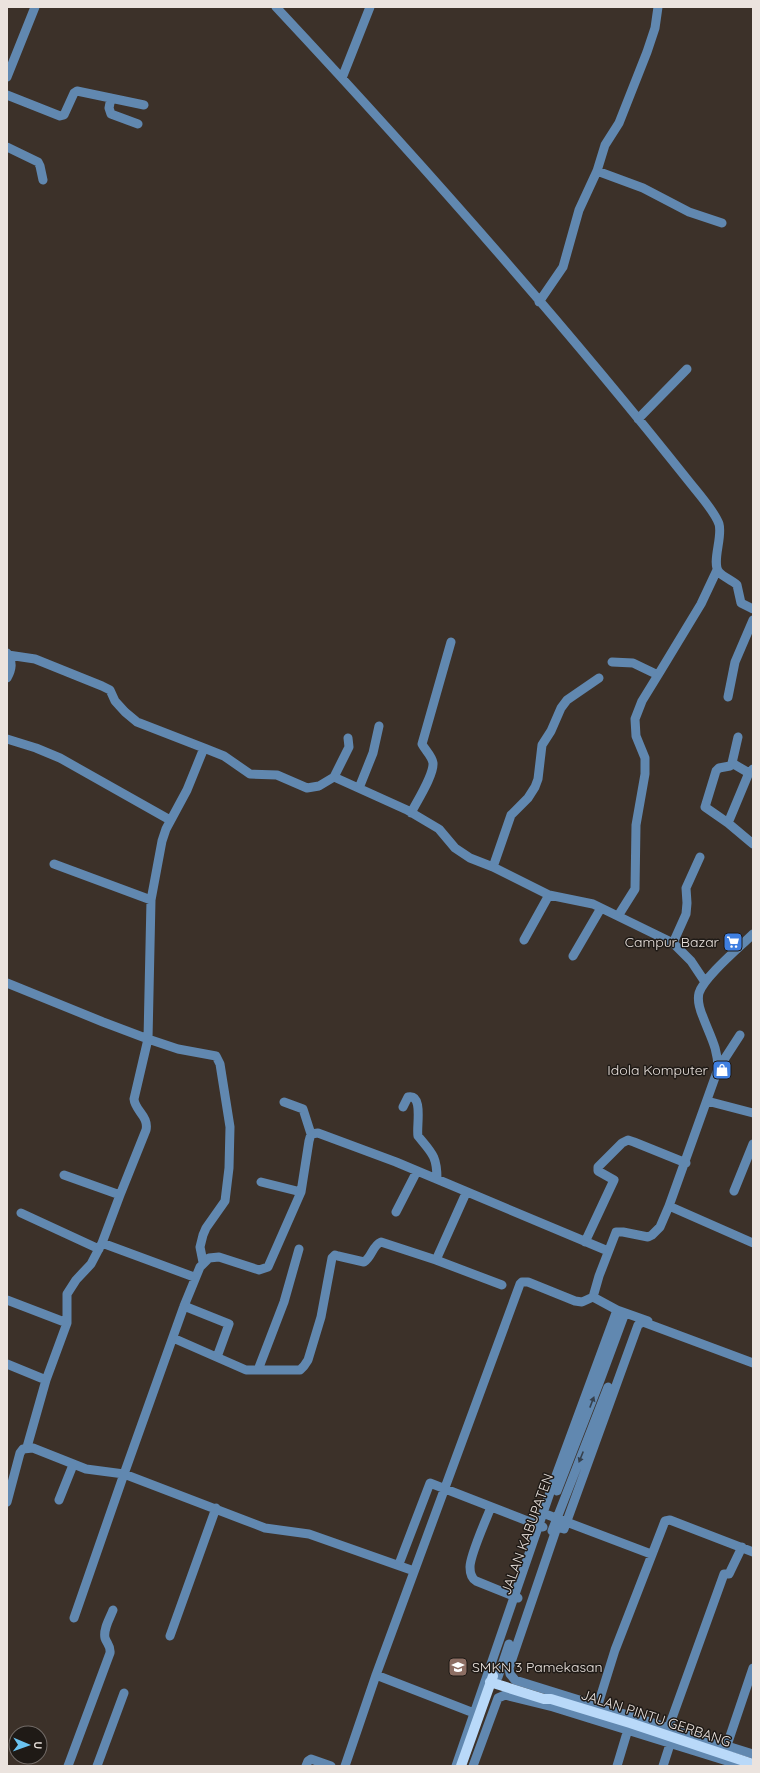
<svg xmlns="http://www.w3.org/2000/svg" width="760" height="1773" font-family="Quicksand,sans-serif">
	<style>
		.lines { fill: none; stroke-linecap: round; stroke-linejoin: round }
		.minor { stroke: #6188b0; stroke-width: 9 }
		.major { stroke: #b9d9f9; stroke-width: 10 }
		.oneway { fill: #36404c }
		.labels { text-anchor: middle; stroke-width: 3; stroke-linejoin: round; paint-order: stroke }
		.poi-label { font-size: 14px; fill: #ebe3de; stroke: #1f1a16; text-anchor: end }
		.street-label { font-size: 14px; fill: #ebe3de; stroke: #1f1a16 }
	</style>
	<rect width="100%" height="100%" fill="#3c3129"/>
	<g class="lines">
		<path class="minor" d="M276 7C420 161 560 319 691 484 699 494 715 512 719 524 723 537 711 563 719 572 723 577 732 580 737 585L741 603 753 609
			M7 77 35 7
			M342 78 370 7
			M7 95 60 116 64 115 74 93 77 91 144 105
			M111 98 109 108 111 114 138 124
			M7 147 38 162 40 166 43 180
			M597 171 643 188 689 212 722 223
			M539 302 563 267 579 210 597 171 605 145 619 123 647 52 655 28 658 7
			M638 419 687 369
			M7 653C13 662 12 669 7 678
			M8 655 35 659 102 686 110 690 115 701 125 712 137 722 204 748
			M612 662 633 663 658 675 701 604 717 570
			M728 697 735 662 753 620
			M738 737 732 763 730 766 719 768 716 771 705 807 728 823 753 844
			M7 739 36 748 60 758 170 820
			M732 763 749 773
			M334 777 349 747 348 738
			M359 788 373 753 379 726
			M411 813C417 801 434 775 433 763 432 756 425 750 422 744L451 642
			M728 823 748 775 753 769
			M54 864 151 900
			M493 867 511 815 528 798 535 787 538 779 542 745 551 731 561 708 567 700 599 678
			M618 916 635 889 636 825 645 774V758L636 736 635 719 642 701 658 675
			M524 940 549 895
			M673 943 686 914 687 903 686 888 700 857
			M573 956 601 908
			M7 983 103 1022 148 1039 178 1049 216 1056 220 1064 230 1127 229 1168 225 1201 206 1228 203 1235 200 1247 203 1262
			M718 1069 740 1035
			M707 1101 753 1113
			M284 1102 303 1109 311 1134
			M403 1107 408 1097C424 1094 416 1127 418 1136 432 1153 437 1156 437 1179
			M64 1175 120 1195
			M261 1182 301 1192
			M734 1191 753 1144
			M669 1206 753 1243
			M396 1212 417 1171
			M21 1213 99 1249
			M585 1242 614 1180 598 1171V1167L622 1143 628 1140 634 1142 686 1163
			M102 1243 194 1277
			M436 1260 466 1193
			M7 1300 67 1323
			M184 1306 229 1324 217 1357
			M648 1321 617 1310 593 1297 599 1276 616 1232H623L648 1237 652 1235 660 1227 669 1206 718 1069C718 1048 710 1036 703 1017 700 1010 697 1001 699 993 704 977 740 947 753 934
			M173 1338 246 1370H300L304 1366 308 1360 321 1317 332 1258 335 1255 338 1256 364 1262C372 1257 372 1246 381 1242L436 1260 502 1285
			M753 1363 643 1322 638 1325 564 1529 557 1527 509 1668 510 1674 515 1680 753 1754
			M7 1364 46 1380
			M258 1370 284 1302 299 1249
			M27 1447 46 1380 67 1323V1294L76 1280 91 1264 102 1243 120 1195 146 1130C149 1116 135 1111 134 1099L148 1039 151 900 162 841 166 829 187 790 204 748 224 756 250 774 277 775 307 788 319 786 334 777 407 810 439 829 455 848 470 858 493 867 549 895 593 904 673 943 691 961 705 982
			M557 1491 599 1383 625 1313
			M59 1500 73 1465
			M7 1502 20 1453 23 1449 33 1448 86 1469 124 1474 184 1306 200 1267 209 1258 219 1257 259 1270 268 1267 301 1192 309 1141 311 1134 318 1133 396 1162 608 1251
			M491 1507C486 1520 470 1555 470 1567 470 1573 471 1578 476 1581L518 1598
			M548 1515 651 1554
			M552 1531 608 1387
			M399 1564 430 1483 543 1527
			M74 1618 124 1474 265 1528 309 1534 414 1571
			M170 1636 216 1508
			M376 1675 479 1715
			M498 1677 509 1644
			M596 1711 615 1650 665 1521 670 1520 753 1552
			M667 1732 724 1574H729L742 1547
			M725 1751 753 1668
			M68 1766 110 1653C111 1646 107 1644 105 1638 103 1629 110 1618 113 1610
			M97 1766 124 1693
			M306 1766 308 1761 311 1759 331 1766
			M345 1766 376 1675 520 1284 522 1282H528L575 1301 582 1302 593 1297
			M456 1766 554 1481 617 1310
			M473 1766 498 1698 505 1695 553 1707 743 1766
			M617 1766 629 1726
			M663 1766 672 1738"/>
		<path class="major" d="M490 1682 544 1699H551L630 1723 753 1764
			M461 1766 493 1676"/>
	</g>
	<defs><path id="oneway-solid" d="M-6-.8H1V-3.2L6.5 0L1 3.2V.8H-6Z"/></defs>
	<g class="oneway">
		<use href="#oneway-solid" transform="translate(592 1402) rotate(-69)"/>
		<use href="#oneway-solid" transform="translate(581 1457) rotate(112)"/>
	</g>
	<defs>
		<symbol id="supermarket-square" viewBox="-11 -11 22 22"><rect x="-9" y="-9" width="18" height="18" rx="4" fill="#3f7fe0" stroke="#1f1a16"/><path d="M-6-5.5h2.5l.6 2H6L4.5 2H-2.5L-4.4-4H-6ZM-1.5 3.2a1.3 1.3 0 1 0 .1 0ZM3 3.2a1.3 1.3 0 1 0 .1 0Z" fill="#fff"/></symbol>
		<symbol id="shop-square" viewBox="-11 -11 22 22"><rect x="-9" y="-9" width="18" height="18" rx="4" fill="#3f7fe0" stroke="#1f1a16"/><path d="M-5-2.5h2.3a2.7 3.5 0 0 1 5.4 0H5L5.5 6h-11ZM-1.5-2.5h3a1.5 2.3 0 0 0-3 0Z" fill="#fff"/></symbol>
		<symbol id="school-square" viewBox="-11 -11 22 22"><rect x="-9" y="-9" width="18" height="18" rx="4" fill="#8d6e63" stroke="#1f1a16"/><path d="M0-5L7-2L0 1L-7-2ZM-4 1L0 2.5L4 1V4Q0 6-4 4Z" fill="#fff"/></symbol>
	</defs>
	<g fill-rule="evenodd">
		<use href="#supermarket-square" x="722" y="931" width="22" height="22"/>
		<use href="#shop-square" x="711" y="1059" width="22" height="22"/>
		<use href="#school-square" x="447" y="1656" width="22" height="22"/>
	</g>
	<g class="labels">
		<g class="poi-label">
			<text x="719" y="947">Campur Bazar</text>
			<text x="708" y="1075">Idola Komputer</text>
			<text x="472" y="1672" text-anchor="start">SMKN 3 Pamekasan</text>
		</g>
		<g class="street-label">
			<text transform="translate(527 1534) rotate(-70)" y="5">JALAN KABUPATEN</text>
			<text transform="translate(656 1718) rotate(18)" y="5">JALAN PINTU GERBANG</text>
		</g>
	</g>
	<rect width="760" height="1773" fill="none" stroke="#ebe3de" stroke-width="16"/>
	<g transform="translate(28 1745) rotate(92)"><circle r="19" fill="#1f1a16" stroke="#716a66"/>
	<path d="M0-3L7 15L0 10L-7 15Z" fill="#6ac3f1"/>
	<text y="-6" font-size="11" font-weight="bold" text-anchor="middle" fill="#ebe3de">U</text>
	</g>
</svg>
